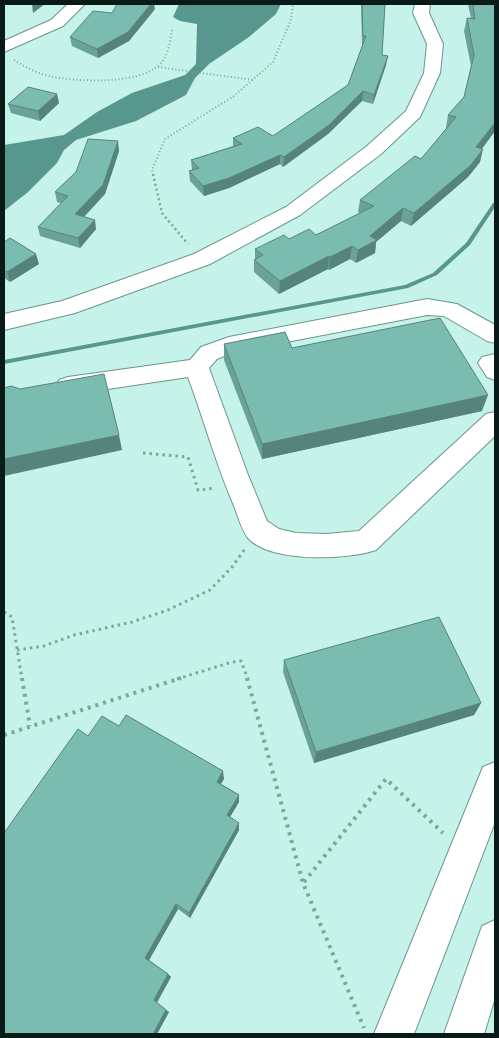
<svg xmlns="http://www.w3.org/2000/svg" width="499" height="1038" font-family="Signika,sans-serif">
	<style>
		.water { fill: #57978d }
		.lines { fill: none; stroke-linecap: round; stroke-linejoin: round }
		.stream { fill: #57978d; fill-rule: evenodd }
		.minor-casing { stroke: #6b958d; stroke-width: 2 }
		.path-far3 { stroke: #81a49d; stroke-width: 2; stroke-dasharray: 1 2.5; stroke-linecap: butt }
		.path-far2 { stroke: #81a49d; stroke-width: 2.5; stroke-dasharray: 2 3; stroke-linecap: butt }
		.path-far1 { stroke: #81a49d; stroke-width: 3; stroke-dasharray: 2.5 4; stroke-linecap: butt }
		.path { stroke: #81a49d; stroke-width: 4; stroke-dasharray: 3 5; stroke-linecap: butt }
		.minor { fill: #fff; fill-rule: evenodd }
		.wall { fill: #6aa298 }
		.shaded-wall { fill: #56847c }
		.building { fill: #7bbcb1; stroke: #56847c }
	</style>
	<rect width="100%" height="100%" fill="#c5f2e9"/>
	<path class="water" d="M179 4H281L276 14 249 37 209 64 195 78 186 95 136 121 76 140 64 150 57 163 28 192 4 211V145L64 135 97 112 132 93 185 75 196 64 197 24 180 21 173 17Z"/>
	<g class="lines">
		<path class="stream" d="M493 203H495V207L470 245 437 275 408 288 4 364V360L405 285 433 273 466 243Z"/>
		<defs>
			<path id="minor" d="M68 4H85L63 26 4 52V41L51 20Z
				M415 4H430L429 13 443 44 440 73 420 117 381 154 300 215 210 264 75 313 4 330V314L62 301 194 254 286 207 367 146 406 111 424 73 427 44 413 13Z
				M427 299 457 304 495 325V343L487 341 444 316 427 315 234 352 217 359 209 368 248 475 267 521 279 529 296 533 326 534 359 531 486 414 495 412V436L376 550C347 560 270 563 248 538 241 529 238 516 234 506 216 464 204 420 188 377L68 395 59 392 56 386 59 380 68 377 190 360 201 347 229 337Z
				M495 354V380L487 377 478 363 482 357Z
				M495 762V822L414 1034H374L483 767Z
				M495 920V998L484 1034H444L482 926Z"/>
		</defs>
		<use href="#minor" class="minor-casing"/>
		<path class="path-far3" d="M14 60C25 67 36 73 49 76 76 82 138 85 159 65 169 56 170 41 172 29
			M158 67 253 80
			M153 175 152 170 165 139 234 96 273 62 291 20 293 4"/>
		<path class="path-far2" d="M153 174 162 213 188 244"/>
		<path class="path-far1" d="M143 453 188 457 198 490 215 488
			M4 612 12 617 22 679
			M17 650 44 646 74 635 132 622 168 610 210 590 232 567 245 549
			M177 679 232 662 241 661 248 679"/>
		<path class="path" d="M22 678 30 726
			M247 678 303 883 364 1028
			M4 735 181 678
			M304 882 386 779 443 833"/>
		<use href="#minor" class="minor"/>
	</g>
	<path class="wall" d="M361 4H385L382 55 386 65 373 104 362 101 328 134 283 167 280 164 229 188 204 196 190 181 189 171 192 170 191 160 233 146V138L273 136 348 85 362 46Z
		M468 4H495V131L482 149 480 162 468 177 411 226 401 221 376 242 375 253 356 263 350 259 329 270 328 269 279 294 254 272V260L255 259V249L289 239 316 235 360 213 358 212 360 200 421 159 447 128H446L448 115 464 97 471 66 464 31 467 18H471Z
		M155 9 129 41 98 58 72 46 70 37 112 13Z
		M59 103 40 121 11 113 8 104Z
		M119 151 105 194 84 217 96 229 80 248 40 236 38 227 61 203 57 202 55 192 76 172Z
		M4 242 39 264 10 282 4 278Z
		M224 344 292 348 482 411 262 459 224 360Z
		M284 660 481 703 474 715 314 763 283 672Z
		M119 726 224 779 221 784 239 795V802L230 817 239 830 190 918 178 909 149 960 168 974 171 977 157 1003 169 1012 157 1034 88 736Z"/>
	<path class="shaded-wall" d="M32 4H45L33 13Z
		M151 4H154L155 9 129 41 98 58 97 49Z
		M388 56 386 65 373 104 374 95Z
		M363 91 362 101 328 134 283 167 284 157Z
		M57 94 59 103 40 121 38 111Z
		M495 123V131L473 160 476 147Z
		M118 141 119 151 105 194 77 224 75 214Z
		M483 149 480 162 468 177 411 226 414 213Z
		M280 155V164L229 188 204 196 203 186Z
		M403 208 401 221 376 242 375 253 356 263 358 250 370 236Z
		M95 220 96 229 80 248 78 238Z
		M352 246 350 259 329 270 330 257Z
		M36 254 39 264 10 282 7 272Z
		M329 256 328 269 279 294 280 281Z
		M488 395 482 411 262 459V444Z
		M119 435 122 450 4 476V459Z
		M481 703 474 715 314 763 316 752Z
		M223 771 224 779 217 790V782Z
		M239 795V802L227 822V815Z
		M239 823V830L190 918 189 913Z
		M176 904 178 909 148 962 145 958Z
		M168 974 171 977 156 1003 154 1000Z
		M166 1010 169 1012 157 1034H153Z"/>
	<path class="building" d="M117 4H151L128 32 97 49 70 37 93 11 112 13Z
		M362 4H385L382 55 388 56 374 95 363 91 329 125 284 157 280 155 229 178 203 186 189 171 199 168 191 160 242 144 233 138 258 127 273 136 348 85 366 36H363Z
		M473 4H495V123L476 147 483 149 471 165 414 213 403 208 370 236 377 240 358 250 352 246 330 257 329 256 280 281 254 260 263 255 255 249 284 235 289 239 309 229 316 235 374 206 360 200 415 156 421 159 456 117 448 115 464 97 474 55 467 18 475 19Z
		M28 87 57 94 38 111 8 104Z
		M88 139 118 141 103 185 75 214 95 220 78 238 38 227 68 196 55 192 76 172Z
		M10 238 36 254 7 272 4 270V242Z
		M440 318 488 395 262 444 224 344 285 332 292 348Z
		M104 374 119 435 4 459V388L11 386 20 389Z
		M439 617 481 703 316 752 284 660Z
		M126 715 223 771 217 782 239 795 227 815 239 823 189 913 176 904 145 958 168 974 154 1000 166 1010 153 1034H4V833L78 729 88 736 102 716 119 726Z"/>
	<rect width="499" height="1038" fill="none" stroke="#091a17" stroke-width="10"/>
</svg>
